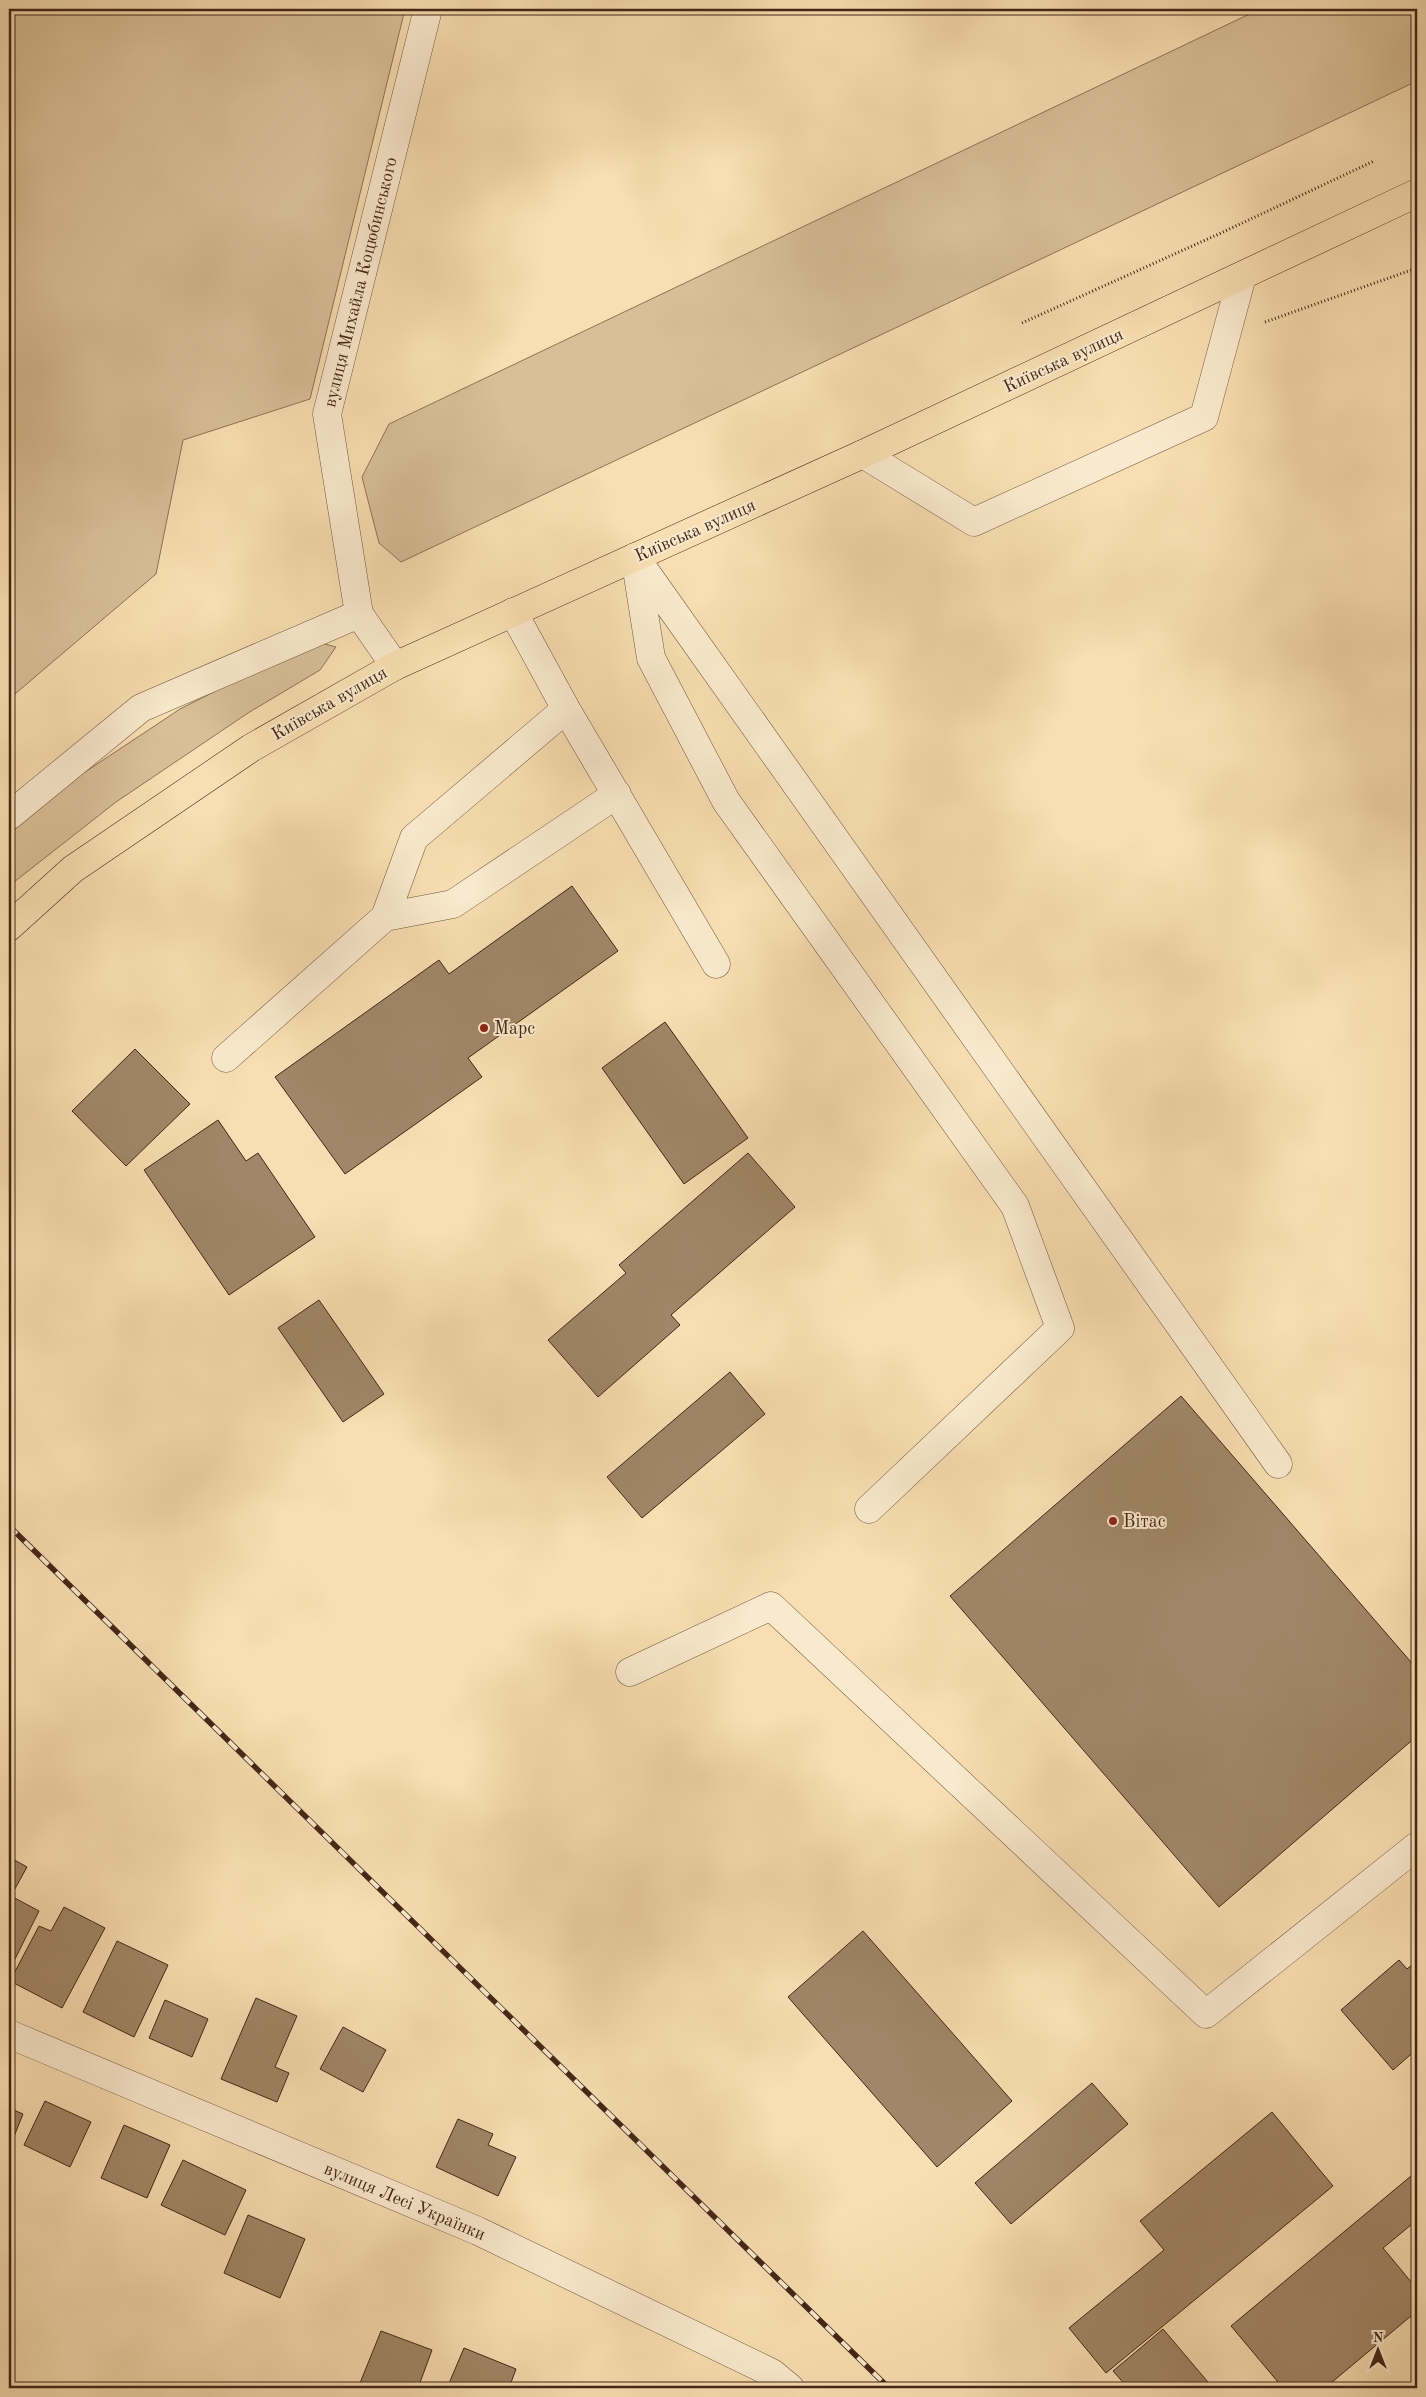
<svg xmlns="http://www.w3.org/2000/svg" width="1426" height="2397" font-family="'Old Standard TT',serif">
	<style>
		.green { fill: #d9bf97; stroke: #8e7256 }
		.building { fill: #a18667; stroke: #432616 }
		.lines { fill: none; stroke-linecap: round; stroke-linejoin: round }
		.minor-casing { stroke: #70543d; stroke-width: 29 }
		.highway-casing { stroke: #432616; stroke-width: 29 }
		.path { stroke: #432616; stroke-width: 3; stroke-dasharray: 1 2.5; stroke-linecap: butt }
		.minor { stroke: #faeacd; stroke-width: 28 }
		.highway { stroke: #f8deb2; stroke-width: 28 }
		.rail-casing { stroke: #432616; stroke-width: 5.5 }
		.rail { stroke: #faeacd; stroke-width: 4; stroke-dasharray: 11; stroke-linecap: butt }
		.poi-dot { fill: #8f2418; stroke: #faeacd; stroke-width: 2 }
		.labels { text-anchor: middle; stroke-width: 4; stroke-linejoin: round; paint-order: stroke }
		.street-label { font-size: 18px; fill: #432616; stroke: #faeacd }
		.poi-label { font-size: 18px; fill: #432616; stroke: #faeacd; text-anchor: start }
	</style>
	<rect width="100%" height="100%" fill="#f8deb2"/>
	<filter id="stains"><feTurbulence type="fractalNoise" baseFrequency=".004" numOctaves="4"/><feColorMatrix values="0 0 0 0 .2 0 0 0 0 .09 0 0 0 0 .02 0 0 0 .5 -.17"/></filter>
	<radialGradient id="worn" r=".72"><stop offset=".6" stop-color="#630" stop-opacity="0"/><stop offset="1" stop-color="#630" stop-opacity=".3"/></radialGradient>
	<path class="green" d="M9 9H405L310 399 183 440 156 574 9 699Z
		M1260 9H1417V81L401 562 379 543 362 477 389 424Z
		M321 643 336 647 320 670 248 713 116 802 9 886V831L76 778 180 709 291 653Z"/>
	<path class="building" d="M572 886 618 951 468 1058 482 1077 345 1174 275 1077 439 960 449 974Z
		M665 1022 748 1138 684 1184 602 1068Z
		M135 1049 190 1104 126 1166 72 1111Z
		M218 1120 246 1161 258 1153 315 1237 229 1295 144 1170Z
		M748 1153 795 1207 671 1315 680 1325 598 1397 548 1340 626 1273 619 1265Z
		M319 1300 384 1394 343 1422 278 1328Z
		M730 1372 765 1414 642 1518 607 1477Z
		M1181 1396 1417 1669V1736L1219 1907 950 1596Z
		M9 1857 27 1867 11 1896 39 1911 9 1971Z
		M64 1907 105 1928 62 2008 10 1981 39 1926 51 1931Z
		M863 1931 1012 2101 937 2167 788 1997Z
		M117 1941 168 1965 134 2037 83 2012Z
		M1399 1960 1407 1969 1417 1961V2049L1393 2070 1341 2010Z
		M256 1998 297 2016 275 2067 289 2073 277 2102 221 2079Z
		M165 2000 208 2019 192 2057 149 2038Z
		M343 2027 386 2050 363 2092 320 2069Z
		M1092 2083 1128 2124 1011 2224 975 2183Z
		M45 2101 91 2122 70 2167 24 2145Z
		M9 2108 23 2114 9 2149Z
		M1272 2112 1333 2186 1106 2373 1069 2328 1164 2250 1140 2221Z
		M458 2119 493 2134 488 2145 516 2157 498 2196 436 2167Z
		M124 2125 170 2145 147 2198 101 2178Z
		M183 2160 246 2190 225 2235 161 2205Z
		M1417 2171V2220L1383 2248 1417 2289V2311L1325 2388H1283L1231 2326Z
		M248 2215 305 2239 280 2298 224 2273Z
		M1163 2329 1213 2388H1128L1113 2371Z
		M381 2331 432 2350 418 2388H358Z
		M464 2348 516 2369 509 2388H447Z"/>
	<g class="lines">
		<defs>
			<path id="minor" d="M863 454 974 522 1204 417 1242 276
				M513 612 566 709 716 964
				M395 666 359 614 327 414 428 9
				M9 816 141 708 359 614
				M385 917 453 904 617 794
				M226 1058 385 917 414 838 566 709
				M869 1509 1060 1328 1015 1206 726 801 651 658 635 557 1278 1464
				M630 1672 771 1606 1206 2014 1417 1846
				M9 2034 478 2231 772 2373 790 2388"/>
			<path id="highway" d="M9 927 73 869 251 748 395 666 863 454 1417 193"/>
		</defs>
		<use href="#minor" class="minor-casing"/>
		<use href="#highway" class="highway-casing"/>
		<path class="path" d="M1265 322 1417 268
			M1022 323 1221 233 1374 161"/>
		<use href="#minor" class="minor"/>
		<use href="#highway" class="highway"/>
		<defs>
			<path id="rail" d="M9 1526 889 2388"/>
		</defs>
		<use href="#rail" class="rail-casing"/>
		<use href="#rail" class="rail"/>
	</g>
	<g class="poi-dot">
		<circle cx="484" cy="1028" r="5"/>
		<circle cx="1113" cy="1521" r="5"/>
	</g>
	<g class="labels">
		<g class="street-label">
			<text transform="translate(360 282) rotate(-76)" y="6">вулиця Михайла Коцюбинського</text>
			<text transform="translate(1063 360) rotate(-25)" y="6">Київська вулиця</text>
			<text transform="translate(695 530) rotate(-24)" y="6">Київська вулиця</text>
			<text transform="translate(329 703) rotate(-30)" y="6">Київська вулиця</text>
			<text transform="translate(405 2201) rotate(23)" y="6">вулиця Лесі Українки</text>
		</g>
		<g class="poi-label">
			<text x="494" y="1034">Марс</text>
			<text x="1123" y="1527">Вітас</text>
		</g>
	</g>
	<rect width="1426" height="2397" fill="none" stroke="#f8deb2" stroke-width="30"/>
	<rect x="10" y="10" width="1406" height="2377" fill="none" stroke="#432616" stroke-width="2.5"/>
	<rect x="15" y="15" width="1396" height="2367" fill="none" stroke="#432616"/>
	<g transform="translate(1378 2350)" stroke="#faeacd" stroke-width="4" paint-order="stroke">
	<path d="M0-4L9 19L0 12L-9 19Z" fill="#432616"/>
	<text y="-8" font-size="14" font-weight="bold" text-anchor="middle" fill="#432616">N</text>
	</g>
	<rect width="100%" height="100%" filter="url(#stains)"/>
	<rect width="100%" height="100%" fill="url(#worn)"/>
</svg>
